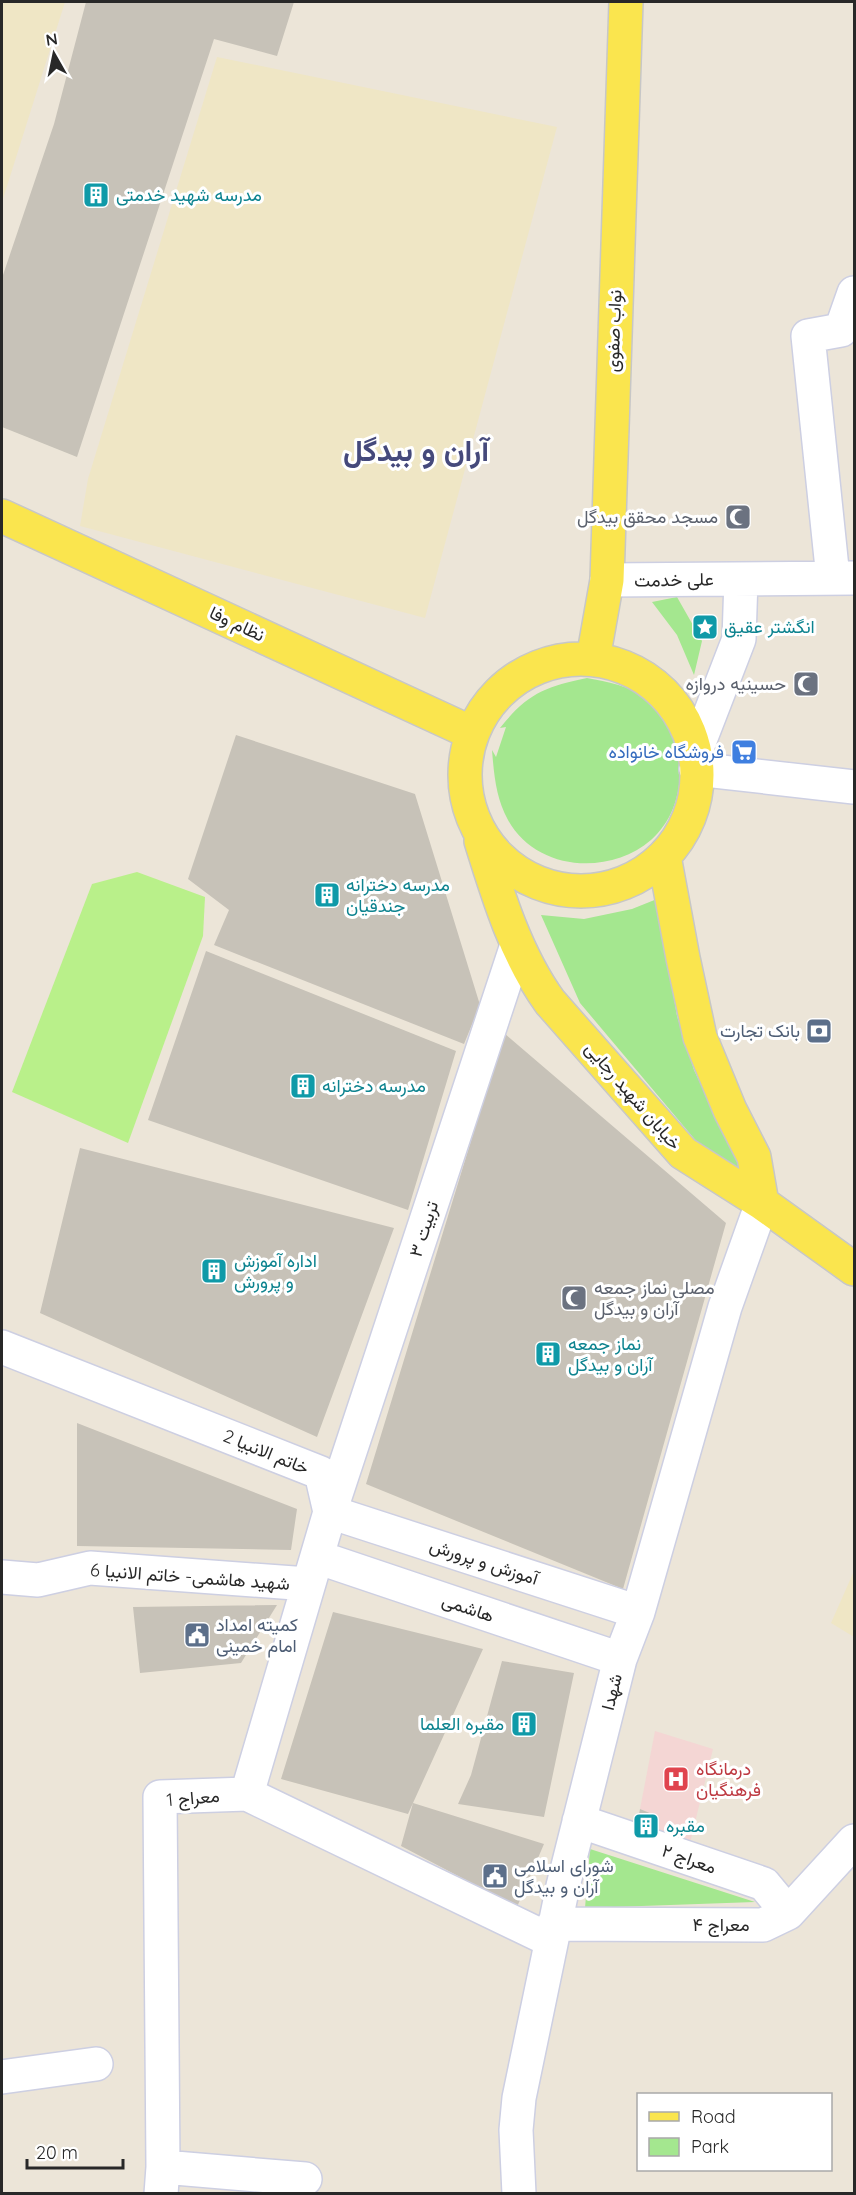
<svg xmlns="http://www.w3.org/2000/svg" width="856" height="2195" font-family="Quicksand,Vazirmatn,sans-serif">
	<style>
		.education { fill: #efe6c5 }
		.medical { fill: #f4d6d4 }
		.green { fill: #a4e78f }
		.pitch { fill: #b9f08a }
		.building { fill: #c7c2b8 }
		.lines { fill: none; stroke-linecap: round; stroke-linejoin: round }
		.minor-casing { stroke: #cdcfe2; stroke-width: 36 }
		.major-casing { stroke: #c7c7c7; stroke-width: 36 }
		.minor { stroke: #fff; stroke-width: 33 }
		.major { stroke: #fae54e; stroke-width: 33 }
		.labels { text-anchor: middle; stroke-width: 6; stroke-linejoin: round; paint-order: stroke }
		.culture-label { font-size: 18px; fill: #0d838f; stroke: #fff; text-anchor: start }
		.street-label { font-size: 18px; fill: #282828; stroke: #fff }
		.worship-label { font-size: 18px; fill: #5b616d; stroke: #fff; text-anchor: end }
		.shop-label { font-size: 18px; fill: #366cbe; stroke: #fff; text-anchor: end }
		.service-label { font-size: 18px; fill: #4e5e75; stroke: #fff; text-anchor: start }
		.health-label { font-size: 18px; fill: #be3a42; stroke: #fff; text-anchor: start }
		.town-label { font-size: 30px; font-weight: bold; fill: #45497b; stroke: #fff }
	</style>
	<rect width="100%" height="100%" fill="#ece5d8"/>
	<path class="education" d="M2 2H65L2 202Z
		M217 57 557 127 425 618 80 526 88 479Z
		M854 1571V1637L831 1623Z"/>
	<path class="medical" d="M655 1731 713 1749 687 1855 651 1843 657 1816 640 1809Z"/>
	<path class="green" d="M677 597 702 641 694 675 677 635 652 602Z
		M587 678C608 682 628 685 646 699 688 733 692 804 651 840 609 876 536 871 508 820 496 798 494 775 492 750L496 757 506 727 500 728C527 694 544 687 587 678Z
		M657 899 677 1016 694 1070 750 1188 697 1142 580 1003 541 915 584 919 632 909Z
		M590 1849 755 1902 585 1908Z"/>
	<path class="pitch" d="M137 872 205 897 203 936 128 1143 12 1092 92 884Z"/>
	<path class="building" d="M86 2H294L277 56 214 39 77 457 2 427V278L54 124Z
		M236 735 415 794 480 1005 464 1044 214 945 229 910 188 879Z
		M206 951 456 1051 408 1210 148 1120Z
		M504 1033 726 1223 623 1589 366 1484Z
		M80 1148 394 1228 317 1437 40 1313Z
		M77 1423 297 1509 291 1550 77 1546Z
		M277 1605 241 1663 140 1673 133 1607Z
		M333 1612 483 1649 408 1814 281 1779Z
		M502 1661 574 1673 544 1817 458 1804 471 1775Z
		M413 1803 544 1844 517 1907 401 1846Z
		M640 1809 657 1816 651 1843 635 1837Z"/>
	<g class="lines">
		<defs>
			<path id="minor" d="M833 578 808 336 841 330 854 293
				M607 580 854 578
				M695 753 739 639 741 579
				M696 769 854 787
				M517 945 330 1512 638 1612
				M2 1347 321 1473 330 1512 247 1794
				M317 1557 620 1659
				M2 1577 38 1580 90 1568 308 1584
				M579 1821 764 1884 788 1913
				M554 1924 763 1925 788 1913 854 1841
				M2 2077 96 2064
				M163 2167 305 2179
				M161 2194 163 2167 160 1797 247 1794 550 1940
				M519 2194 516 2130 519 2098 563 1886 620 1659 638 1612 725 1307 762 1203"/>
			<path id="major" d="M2 516 472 733
				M593 659 607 580 626 2
				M465 775a116 116 0 1 1 232 0a116 116 0 1 1-232 0Z
				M481 841C498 896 516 955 550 1002L683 1153 762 1203 854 1269
				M664 856 683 958 700 1037 730 1110 754 1157 762 1203"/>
		</defs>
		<use href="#minor" class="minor-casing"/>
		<use href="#major" class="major-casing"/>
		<use href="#minor" class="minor"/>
		<use href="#major" class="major"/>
	</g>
	<defs>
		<symbol id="building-square" viewBox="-11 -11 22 22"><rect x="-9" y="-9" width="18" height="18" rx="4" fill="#0f9aa8" stroke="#fff"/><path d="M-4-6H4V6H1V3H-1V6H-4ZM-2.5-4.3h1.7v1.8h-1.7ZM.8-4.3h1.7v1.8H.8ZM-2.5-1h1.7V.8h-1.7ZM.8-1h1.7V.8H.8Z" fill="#fff"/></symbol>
		<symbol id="mosque-square" viewBox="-11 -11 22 22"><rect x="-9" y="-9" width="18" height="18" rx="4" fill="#6b7280" stroke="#fff"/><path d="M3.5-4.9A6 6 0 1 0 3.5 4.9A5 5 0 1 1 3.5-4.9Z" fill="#fff"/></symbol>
		<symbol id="sight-square" viewBox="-11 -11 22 22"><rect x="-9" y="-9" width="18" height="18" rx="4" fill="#0f9aa8" stroke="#fff"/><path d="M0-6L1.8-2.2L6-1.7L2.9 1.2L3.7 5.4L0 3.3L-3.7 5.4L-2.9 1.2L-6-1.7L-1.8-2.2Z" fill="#fff"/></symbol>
		<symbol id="supermarket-square" viewBox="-11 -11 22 22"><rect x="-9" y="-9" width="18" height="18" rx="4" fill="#3f7fe0" stroke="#fff"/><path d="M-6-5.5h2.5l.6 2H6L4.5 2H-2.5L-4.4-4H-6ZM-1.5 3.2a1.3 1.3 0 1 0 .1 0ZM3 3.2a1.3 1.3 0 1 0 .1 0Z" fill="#fff"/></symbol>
		<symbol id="bank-square" viewBox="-11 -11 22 22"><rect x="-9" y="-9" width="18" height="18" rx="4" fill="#5c6f8a" stroke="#fff"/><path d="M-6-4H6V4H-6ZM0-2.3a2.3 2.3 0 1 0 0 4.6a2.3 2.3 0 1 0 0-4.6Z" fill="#fff"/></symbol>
		<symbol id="civic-square" viewBox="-11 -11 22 22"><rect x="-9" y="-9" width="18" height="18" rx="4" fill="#5c6f8a" stroke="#fff"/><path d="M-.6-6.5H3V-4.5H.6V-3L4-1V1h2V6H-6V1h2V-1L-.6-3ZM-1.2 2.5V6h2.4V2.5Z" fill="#fff"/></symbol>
		<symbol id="hospital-square" viewBox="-11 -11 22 22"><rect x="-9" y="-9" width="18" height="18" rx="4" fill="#e0444e" stroke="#fff"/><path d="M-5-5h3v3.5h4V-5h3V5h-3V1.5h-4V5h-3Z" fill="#fff"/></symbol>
	</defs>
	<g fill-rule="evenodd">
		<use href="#building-square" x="81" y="180" width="30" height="30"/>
		<use href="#mosque-square" x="723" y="502" width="30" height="30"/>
		<use href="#sight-square" x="690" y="612" width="30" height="30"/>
		<use href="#mosque-square" x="791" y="669" width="30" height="30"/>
		<use href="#supermarket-square" x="729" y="737" width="30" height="30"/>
		<use href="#building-square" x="312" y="880" width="30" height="30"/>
		<use href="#bank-square" x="804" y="1016" width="30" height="30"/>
		<use href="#building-square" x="288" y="1071" width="30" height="30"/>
		<use href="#building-square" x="199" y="1256" width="30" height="30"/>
		<use href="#mosque-square" x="559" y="1283" width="30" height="30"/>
		<use href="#building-square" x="533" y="1339" width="30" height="30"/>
		<use href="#civic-square" x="182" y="1620" width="30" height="30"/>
		<use href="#building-square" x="509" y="1709" width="30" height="30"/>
		<use href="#hospital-square" x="661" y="1764" width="30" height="30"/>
		<use href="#building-square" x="631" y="1811" width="30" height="30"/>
		<use href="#civic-square" x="480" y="1861" width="30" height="30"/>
	</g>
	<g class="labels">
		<g class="culture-label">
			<text x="116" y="201">مدرسه شهید خدمتی</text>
			<text x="724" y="633">انگشتر عقیق</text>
			<text x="346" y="891">مدرسه دخترانه<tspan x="346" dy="21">جندقیان</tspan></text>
			<text x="322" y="1092">مدرسه دخترانه</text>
			<text x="234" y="1267">اداره آموزش<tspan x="234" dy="21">و پرورش</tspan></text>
			<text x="568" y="1350">نماز جمعه<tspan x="568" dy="21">آران و بیدگل</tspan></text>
			<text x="504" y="1730" text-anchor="end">مقبره العلما</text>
			<text x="666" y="1832">مقبره</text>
		</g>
		<g class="street-label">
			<text transform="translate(614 331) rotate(-88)" y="6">نواب صفوی</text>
			<text transform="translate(674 580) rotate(-1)" y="6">علی خدمت</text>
			<text transform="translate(237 624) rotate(25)" y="6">نظام وفا</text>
			<text transform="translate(633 1096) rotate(49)" y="6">خیابان شهید رجایی</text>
			<text transform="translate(424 1229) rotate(-72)" y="6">تربیت ۳</text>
			<text transform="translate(266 1452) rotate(22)" y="6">خاتم الانبیا 2</text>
			<text transform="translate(484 1562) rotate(18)" y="6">آموزش و پرورش</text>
			<text transform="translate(190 1577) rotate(4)" y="6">شهید هاشمی- خاتم الانبیا 6</text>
			<text transform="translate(468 1608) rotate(19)" y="6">هاشمی</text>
			<text transform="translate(612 1692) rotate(-76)" y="6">شهدا</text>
			<text transform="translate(193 1798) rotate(-5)" y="6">معراج 1</text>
			<text transform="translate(689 1859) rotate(19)" y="6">معراج ۲</text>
			<text x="721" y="1931">معراج ۴</text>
		</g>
		<g class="worship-label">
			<text x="718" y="523">مسجد محقق بیدگل</text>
			<text x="786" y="690">حسینیه دروازه</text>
			<text x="594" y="1294" text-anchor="start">مصلی نماز جمعه<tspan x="594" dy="21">آران و بیدگل</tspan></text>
		</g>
		<g class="shop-label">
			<text x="724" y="758">فروشگاه خانواده</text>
		</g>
		<g class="service-label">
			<text x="800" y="1037" text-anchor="end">بانک تجارت</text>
			<text x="216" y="1631">کمیته امداد<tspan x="216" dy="21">امام خمینی</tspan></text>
			<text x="514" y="1872">شورای اسلامی<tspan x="514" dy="21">آران و بیدگل</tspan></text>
		</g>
		<g class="health-label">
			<text x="696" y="1775">درمانگاه<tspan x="696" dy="21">فرهنگیان</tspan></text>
		</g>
		<g class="town-label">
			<text x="416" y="461">آران و بیدگل</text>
		</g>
	</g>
	<rect width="856" height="2195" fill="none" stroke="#282828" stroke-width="6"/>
	<rect x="637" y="2093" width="195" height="78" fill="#ffffff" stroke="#a9a9a9" stroke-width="1.5"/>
	<rect x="649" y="2112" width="30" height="9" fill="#fae54e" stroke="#a9a9a9" stroke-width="1.5"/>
	<text x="691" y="2123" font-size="18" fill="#282828">Road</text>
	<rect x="649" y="2138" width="30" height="18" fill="#a4e78f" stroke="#a9a9a9" stroke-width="1.5"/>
	<text x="691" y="2153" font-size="18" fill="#282828">Park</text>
	<g transform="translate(54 54) rotate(351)" stroke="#ffffff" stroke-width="4.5" paint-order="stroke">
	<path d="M0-4.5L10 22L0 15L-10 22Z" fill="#282828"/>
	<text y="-9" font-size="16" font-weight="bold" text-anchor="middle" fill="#282828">N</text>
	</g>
	<path d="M27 2159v9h96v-9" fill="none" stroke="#282828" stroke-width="3"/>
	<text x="36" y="2159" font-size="18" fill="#282828" stroke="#ffffff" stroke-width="4.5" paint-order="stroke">20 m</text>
</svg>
